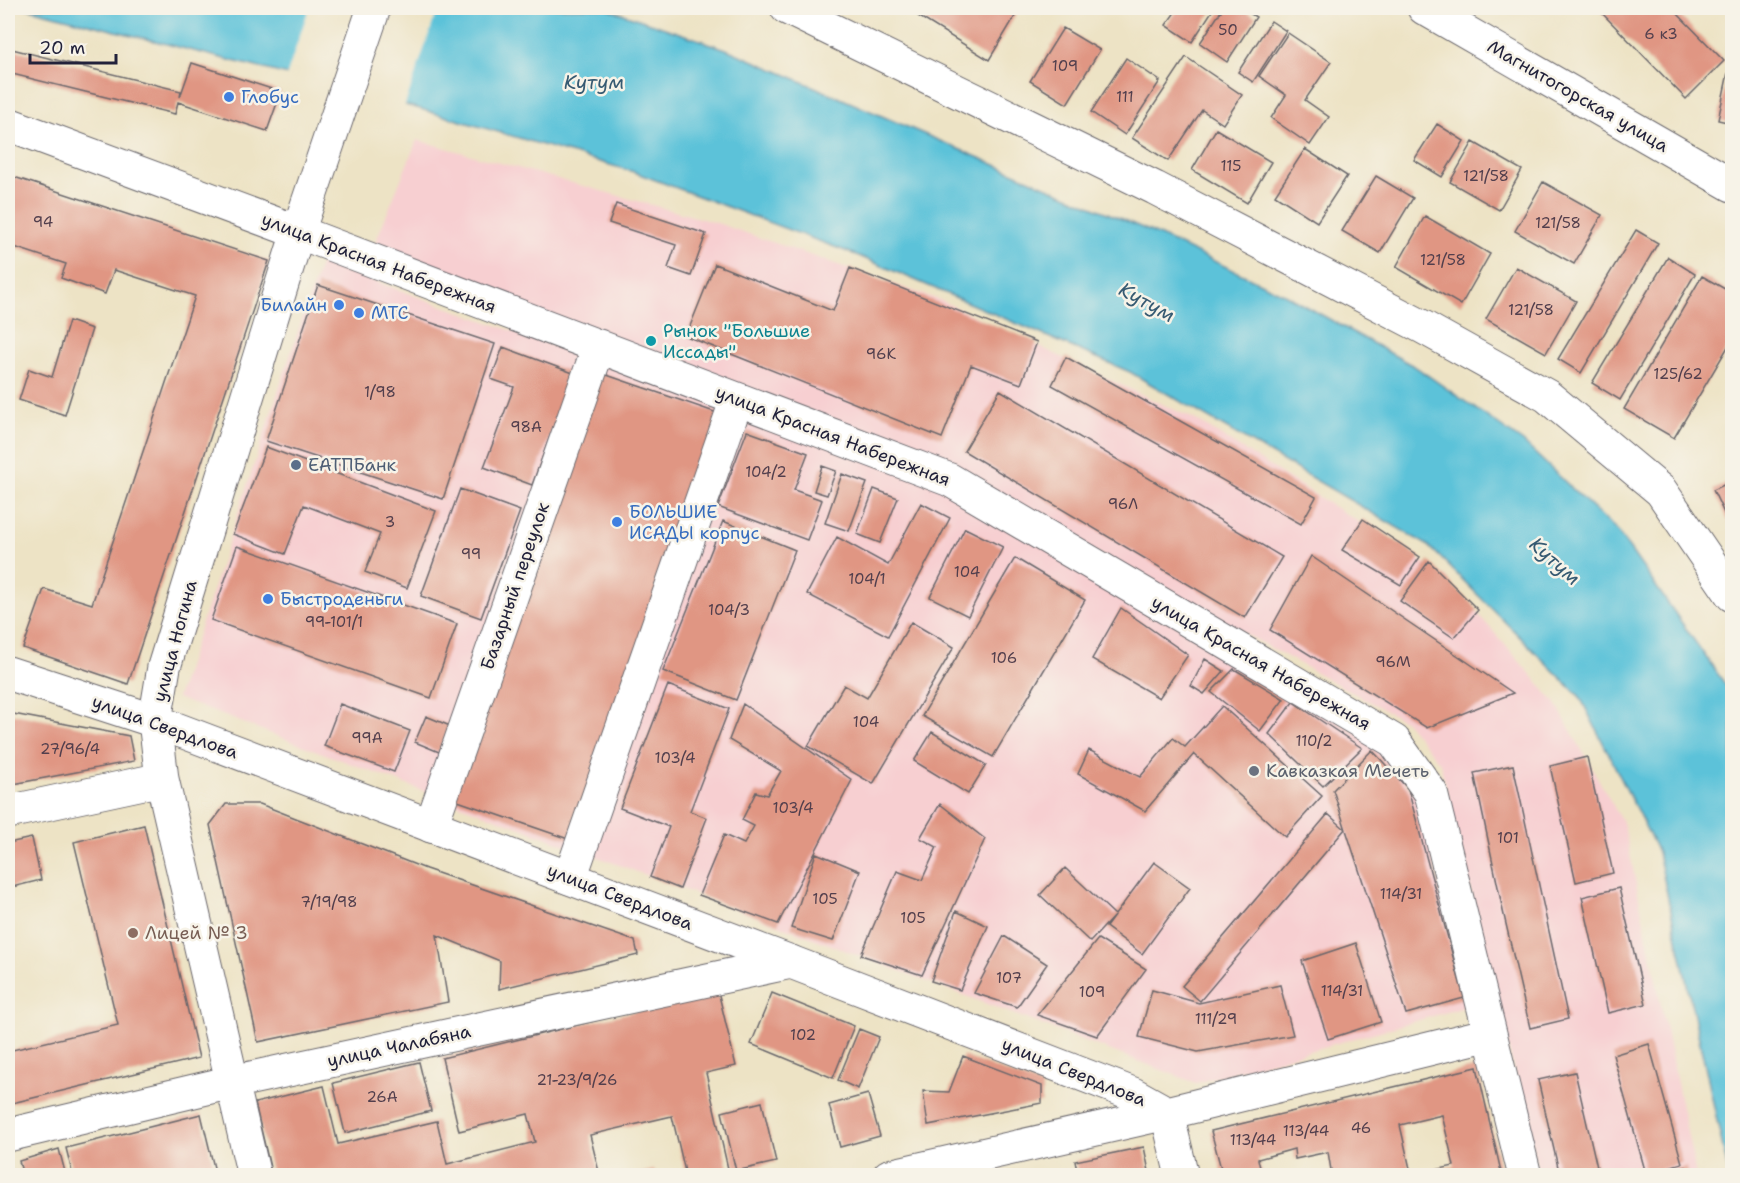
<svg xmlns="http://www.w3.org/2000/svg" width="1740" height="1183" font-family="'Shantell Sans',sans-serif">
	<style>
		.built { fill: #f7cfd1 }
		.water { fill: #5cc2d9; stroke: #3f728a; stroke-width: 1.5 }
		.pier { fill: #ede3c5 }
		.building { fill: #e09683 }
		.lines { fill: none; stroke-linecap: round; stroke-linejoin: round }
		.minor-casing { stroke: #69666b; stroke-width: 35 }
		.major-casing { stroke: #69666b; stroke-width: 35 }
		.minor { stroke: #fff; stroke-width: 33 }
		.major { stroke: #fff; stroke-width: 33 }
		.shop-dot { fill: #3f7fe0; stroke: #f7f3e8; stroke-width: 2 }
		.culture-dot { fill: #0f9aa8; stroke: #f7f3e8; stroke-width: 2 }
		.service-dot { fill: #5c6f8a; stroke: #f7f3e8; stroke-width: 2 }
		.worship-dot { fill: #6b7280; stroke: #f7f3e8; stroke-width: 2 }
		.education-dot { fill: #8d6e63; stroke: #f7f3e8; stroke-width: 2 }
		.labels { text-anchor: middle; stroke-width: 5; stroke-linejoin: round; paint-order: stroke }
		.number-label { font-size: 15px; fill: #523f4d }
		.street-label { font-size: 18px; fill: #22223b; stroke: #f7f3e8 }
		.shop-label { font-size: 18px; fill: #366cbe; stroke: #f7f3e8; text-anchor: start }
		.culture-label { font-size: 18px; fill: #0d838f; stroke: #f7f3e8; text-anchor: start }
		.service-label { font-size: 18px; fill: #4e5e75; stroke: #f7f3e8; text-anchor: start }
		.worship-label { font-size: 18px; fill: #5b616d; stroke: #f7f3e8; text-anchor: start }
		.education-label { font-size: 18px; fill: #785e54; stroke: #f7f3e8; text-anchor: start }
		.water-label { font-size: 20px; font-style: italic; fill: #365a72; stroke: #f7f3e8 }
	</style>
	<rect width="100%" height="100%" fill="#f7f3e8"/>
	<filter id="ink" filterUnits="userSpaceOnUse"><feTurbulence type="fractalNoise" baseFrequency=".0167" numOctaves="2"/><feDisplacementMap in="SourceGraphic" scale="12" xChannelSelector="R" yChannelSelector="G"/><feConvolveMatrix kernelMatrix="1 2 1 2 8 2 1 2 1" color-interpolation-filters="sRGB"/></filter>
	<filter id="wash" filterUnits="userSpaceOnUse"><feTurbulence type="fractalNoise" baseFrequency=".008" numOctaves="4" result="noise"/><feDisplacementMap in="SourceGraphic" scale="24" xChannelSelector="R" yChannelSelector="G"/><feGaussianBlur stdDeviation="1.35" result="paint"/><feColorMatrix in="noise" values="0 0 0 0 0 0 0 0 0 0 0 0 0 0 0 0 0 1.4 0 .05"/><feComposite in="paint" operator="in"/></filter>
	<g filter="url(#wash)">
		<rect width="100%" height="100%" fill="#ede3c5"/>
		<path class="built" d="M417 140 717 223 942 301 1196 420 1445 576 1555 702 1624 825 1696 1175H1539L1440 763 1405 721 893 442 371 253Z
			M321 262 946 487 1378 745 1421 803 1465 1007 1196 1083 177 698Z"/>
		<path class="water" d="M26 8H606L726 49 1154 233 1286 295 1417 368 1523 442 1617 531 1732 694V1175H1729L1658 852 1580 697 1429 546 1130 372 859 256 634 172 417 108Z"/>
		<path class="pier" d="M309 8H438L404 108 286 77Z"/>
		<g id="blocks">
			<path class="building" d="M923 8H1020L989 60 918 16Z
				M1178 8H1214L1192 42 1166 25Z
				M1223 8H1241L1256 17 1227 62 1200 43Z
				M1597 8H1672L1724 61 1686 99Z
				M1271 21 1286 31 1253 82 1238 72Z
				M1063 28 1100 50 1067 104 1030 81Z
				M1288 33 1331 62 1305 100 1329 117 1310 145 1271 118 1286 95 1259 76Z
				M8 48 181 91 180 97 192 63 281 92 267 131 178 102 175 114 8 73Z
				M1186 57 1242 95 1223 124 1202 110 1168 161 1132 138Z
				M1126 58 1160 81 1125 135 1091 112Z
				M1729 68 1732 69V123L1718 120Z
				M1437 124 1464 141 1442 177 1414 160Z
				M1216 129 1271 162 1247 203 1192 170Z
				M1473 142 1522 170 1499 210 1450 182Z
				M1305 149 1347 176 1317 222 1275 195Z
				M8 175 269 261 128 684 23 648 44 589 92 604 195 296 114 270 105 294 61 278 66 264 8 245Z
				M1376 176 1413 198 1380 253 1342 231Z
				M1543 182 1602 215 1574 264 1515 231Z
				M616 204 706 234 691 276 668 268 676 245 609 223Z
				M1425 216 1490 254 1461 305 1396 267Z
				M1636 230 1658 243 1581 373 1558 359Z
				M1668 257 1695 274 1620 400 1592 383Z
				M715 264 833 311 850 268 1037 342 1021 384 971 365 942 438 686 336Z
				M1516 267 1576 301 1546 353 1486 319Z
				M1702 276 1732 293V340L1674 438 1624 409Z
				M318 285 495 344 443 499 266 441Z
				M69 321 92 329 65 415 19 400 29 369 52 377Z
				M503 347 573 373 532 485 484 467 514 387 491 379Z
				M1066 357 1316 497 1301 524 1052 385Z
				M598 372 726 416 577 842 449 798Z
				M1000 390 1282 557 1245 618 964 451Z
				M747 431 808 453 794 490 822 500 807 540 718 507Z
				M266 447 436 511 407 588 365 572 380 534 304 505 285 554 233 534Z
				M822 466 836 471 827 495 814 491Z
				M842 474 867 483 849 531 825 523Z
				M1732 481V530L1713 490Z
				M460 489 520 511 481 618 421 596Z
				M874 489 898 498 880 543 857 534Z
				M921 503 950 518 888 636 807 594 837 537 888 565Z
				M1363 519 1420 557 1401 585 1342 550Z
				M723 521 795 550 736 700 663 671Z
				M965 528 1003 547 968 616 930 597Z
				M237 546 457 624 431 698 211 620Z
				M1311 556 1513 693 1427 728 1270 630Z
				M1015 558 1085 600 993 757 922 716Z
				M1429 561 1478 610 1454 638 1400 601Z
				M1121 608 1188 655 1159 698 1092 659Z
				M911 622 954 647 873 784 808 746 844 685 867 698Z
				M1205 659 1224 671 1204 694 1191 686Z
				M1234 669 1284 699 1260 731 1211 692Z
				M668 685 729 709 690 811 707 818 680 889 650 877 669 827 620 808Z
				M1293 702 1362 748 1323 786 1269 734Z
				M340 704 410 731 394 772 324 746Z
				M743 704 852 780 778 924 699 895 724 835 744 844 754 826 742 820 756 792 767 795 781 771 729 740Z
				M1222 706 1322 796 1285 837 1194 754 1145 811 1078 774 1089 750 1140 777 1173 738 1185 747Z
				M8 713 129 736 134 761 8 785Z
				M426 716 450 726 439 752 415 742Z
				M932 732 986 765 968 794 914 761Z
				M1372 750 1408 789 1464 998 1406 1014 1333 790Z
				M1587 757 1613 873 1576 882 1550 766Z
				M1513 765 1568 1019 1530 1028 1503 911 1474 773Z
				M226 804H260L426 869 635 941 638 955 499 989 500 961 437 935 448 1002 258 1042 210 825Z
				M940 804 985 839 922 975 861 955 897 871 922 880 937 847 920 838Z
				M1328 814 1345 829 1200 1001 1182 986Z
				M144 825 199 1058 8 1104V1051L118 1025 74 842Z
				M32 838 41 880 8 888V843Z
				M816 853 860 871 833 941 791 928Z
				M1154 862 1190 888 1142 954 1106 927Z
				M1065 868 1115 915 1090 942 1040 895Z
				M1619 888 1646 1004 1608 1013 1582 897Z
				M956 911 988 926 960 990 931 981Z
				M1004 936 1047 964 1017 1007 974 993Z
				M1098 939 1146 969 1097 1036 1037 1015Z
				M1356 943 1381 1022 1328 1039 1302 961Z
				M1280 985 1293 1035 1198 1052 1139 1037 1152 990 1199 1003Z
				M718 991 736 1066 706 1073 729 1173 718 1176H686L672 1116 590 1135 600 1176H272L255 1103 324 1086 338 1144 437 1121 447 1164 535 1142 528 1114 459 1131 442 1058Z
				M772 993 854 1026 833 1078 751 1044Z
				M859 1029 879 1037 858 1089 838 1080Z
				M1649 1044 1682 1163 1646 1174 1613 1055Z
				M963 1056 1042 1086V1103L928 1125 923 1091 949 1092Z
				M419 1062 431 1111 345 1133 333 1083Z
				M1477 1067 1502 1176H1436L1435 1170 1454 1166 1442 1115 1400 1125 1411 1173 1397 1176H1332L1328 1152 1295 1159 1294 1149 1258 1159 1262 1176H1223L1211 1131Z
				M1575 1072 1599 1176H1560L1538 1080Z
				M868 1094 880 1136 840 1147 829 1105Z
				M762 1102 776 1162 736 1171 722 1112Z
				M201 1114 216 1176H73L66 1148Z
				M1144 1147 1150 1176H1078L1075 1161Z
				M59 1149 66 1176H23L19 1161Z
				M1686 1167 1688 1176H1652V1175Z
				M654 1170 656 1176H634V1175Z"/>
		</g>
	</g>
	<g filter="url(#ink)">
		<use href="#blocks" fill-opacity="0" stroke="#69666b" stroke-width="1.5"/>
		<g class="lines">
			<defs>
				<path id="minor" d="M787 8 1155 188 1423 327 1547 396 1661 491 1732 595
					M298 232 950 480 1394 741 1431 793 1525 1176
					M155 721 162 779 254 1176
					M8 812 162 779
					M431 826 599 346
					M570 878 737 399
					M8 1135 232 1082 791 962
					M889 1176 1167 1113 1490 1034"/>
				<path id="major" d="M1424 8 1732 185
					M8 124 298 232
					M8 673 155 721 791 962 1133 1094 1167 1113 1182 1176
					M155 721 164 667 298 232 374 8"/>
			</defs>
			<use href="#minor" class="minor-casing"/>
			<use href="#major" class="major-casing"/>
			<use href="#minor" class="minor"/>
			<use href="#major" class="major"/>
		</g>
	</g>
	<g class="shop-dot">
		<circle cx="229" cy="97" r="6"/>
		<circle cx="339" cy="305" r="6"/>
		<circle cx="359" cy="313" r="6"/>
		<circle cx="617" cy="522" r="6"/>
		<circle cx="268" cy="599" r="6"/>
	</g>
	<circle class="culture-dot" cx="651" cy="341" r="6"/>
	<circle class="service-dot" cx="296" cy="465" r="6"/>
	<circle class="worship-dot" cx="1254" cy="771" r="6"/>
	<circle class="education-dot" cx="133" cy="933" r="6"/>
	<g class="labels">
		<g class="number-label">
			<text x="1228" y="35">50</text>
			<text x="1661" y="39">6 к3</text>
			<text x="1065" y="71">109</text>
			<text x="1125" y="102">111</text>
			<text x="1231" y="171">115</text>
			<text x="1486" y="181">121/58</text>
			<text x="43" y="227">94</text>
			<text x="1558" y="228">121/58</text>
			<text x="1443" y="265">121/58</text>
			<text x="1531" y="315">121/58</text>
			<text x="881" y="359">96К</text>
			<text x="1678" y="379">125/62</text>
			<text x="380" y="397">1/98</text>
			<text x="526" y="432">98А</text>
			<text x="766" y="477">104/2</text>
			<text x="1123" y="509">96Л</text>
			<text x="390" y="527">3</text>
			<text x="471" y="559">99</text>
			<text x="967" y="577">104</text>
			<text x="867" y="584">104/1</text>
			<text x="729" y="615">104/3</text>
			<text x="334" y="627">99-101/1</text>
			<text x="1004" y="663">106</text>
			<text x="1393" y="667">96М</text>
			<text x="866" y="727">104</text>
			<text x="367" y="743">99А</text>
			<text x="1314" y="746">110/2</text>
			<text x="70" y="754">27/96/4</text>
			<text x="675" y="763">103/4</text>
			<text x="793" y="813">103/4</text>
			<text x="1508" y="843">101</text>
			<text x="1401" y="899">114/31</text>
			<text x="825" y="904">105</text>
			<text x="329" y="907">7/19/98</text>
			<text x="913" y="923">105</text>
			<text x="1009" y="983">107</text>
			<text x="1342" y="996">114/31</text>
			<text x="1092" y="997">109</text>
			<text x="1216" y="1024">111/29</text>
			<text x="803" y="1040">102</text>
			<text x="577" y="1085">21-23/9/26</text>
			<text x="382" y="1102">26А</text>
			<text x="1361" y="1133">46</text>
			<text x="1306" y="1136">113/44</text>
			<text x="1253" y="1145">113/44</text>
		</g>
		<g class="street-label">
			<text transform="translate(1578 96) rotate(30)" y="6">Магнитогорская улица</text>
			<text transform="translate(379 263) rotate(21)" y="6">улица Красная Набережная</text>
			<text transform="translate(833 436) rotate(21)" y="6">улица Красная Набережная</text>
			<text transform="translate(515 586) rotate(-71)" y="6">Базарный переулок</text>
			<text transform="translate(175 641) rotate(-75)" y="6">улица Ногина</text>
			<text transform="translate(1261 663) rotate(30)" y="6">улица Красная Набережная</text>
			<text transform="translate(165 727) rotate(20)" y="6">улица Свердлова</text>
			<text transform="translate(620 897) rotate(21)" y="6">улица Свердлова</text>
			<text transform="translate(399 1046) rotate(-12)" y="6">улица Чалабяна</text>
			<text transform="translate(1074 1072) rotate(22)" y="6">улица Свердлова</text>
		</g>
		<g class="shop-label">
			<text x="241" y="103">Глобус</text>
			<text x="327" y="311" text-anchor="end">Билайн</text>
			<text x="371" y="319">МТС</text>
			<text x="629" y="518">БОЛЬШИЕ<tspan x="629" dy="21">ИСАДЫ корпус</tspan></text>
			<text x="280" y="605">Быстроденьги</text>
		</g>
		<g class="culture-label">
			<text x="663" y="337">Рынок "Большие<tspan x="663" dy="21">Иссады"</tspan></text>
		</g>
		<g class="service-label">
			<text x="308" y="471">ЕАТПБанк</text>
		</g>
		<g class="worship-label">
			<text x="1266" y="777">Кавказкая Мечеть</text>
		</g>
		<g class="education-label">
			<text x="145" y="939">Лицей № 3</text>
		</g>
		<g class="water-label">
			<text x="594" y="89">Кутум</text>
			<text transform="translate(1147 302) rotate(29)" y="7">Кутум</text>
			<text transform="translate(1555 561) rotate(42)" y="7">Кутум</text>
		</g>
	</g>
	<rect width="1740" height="1183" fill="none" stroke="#f7f3e8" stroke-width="30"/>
	<path d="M30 54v9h86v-9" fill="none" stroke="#22223b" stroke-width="3"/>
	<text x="39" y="54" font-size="18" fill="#22223b" stroke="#f7f3e8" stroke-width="4.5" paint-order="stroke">20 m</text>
</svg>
